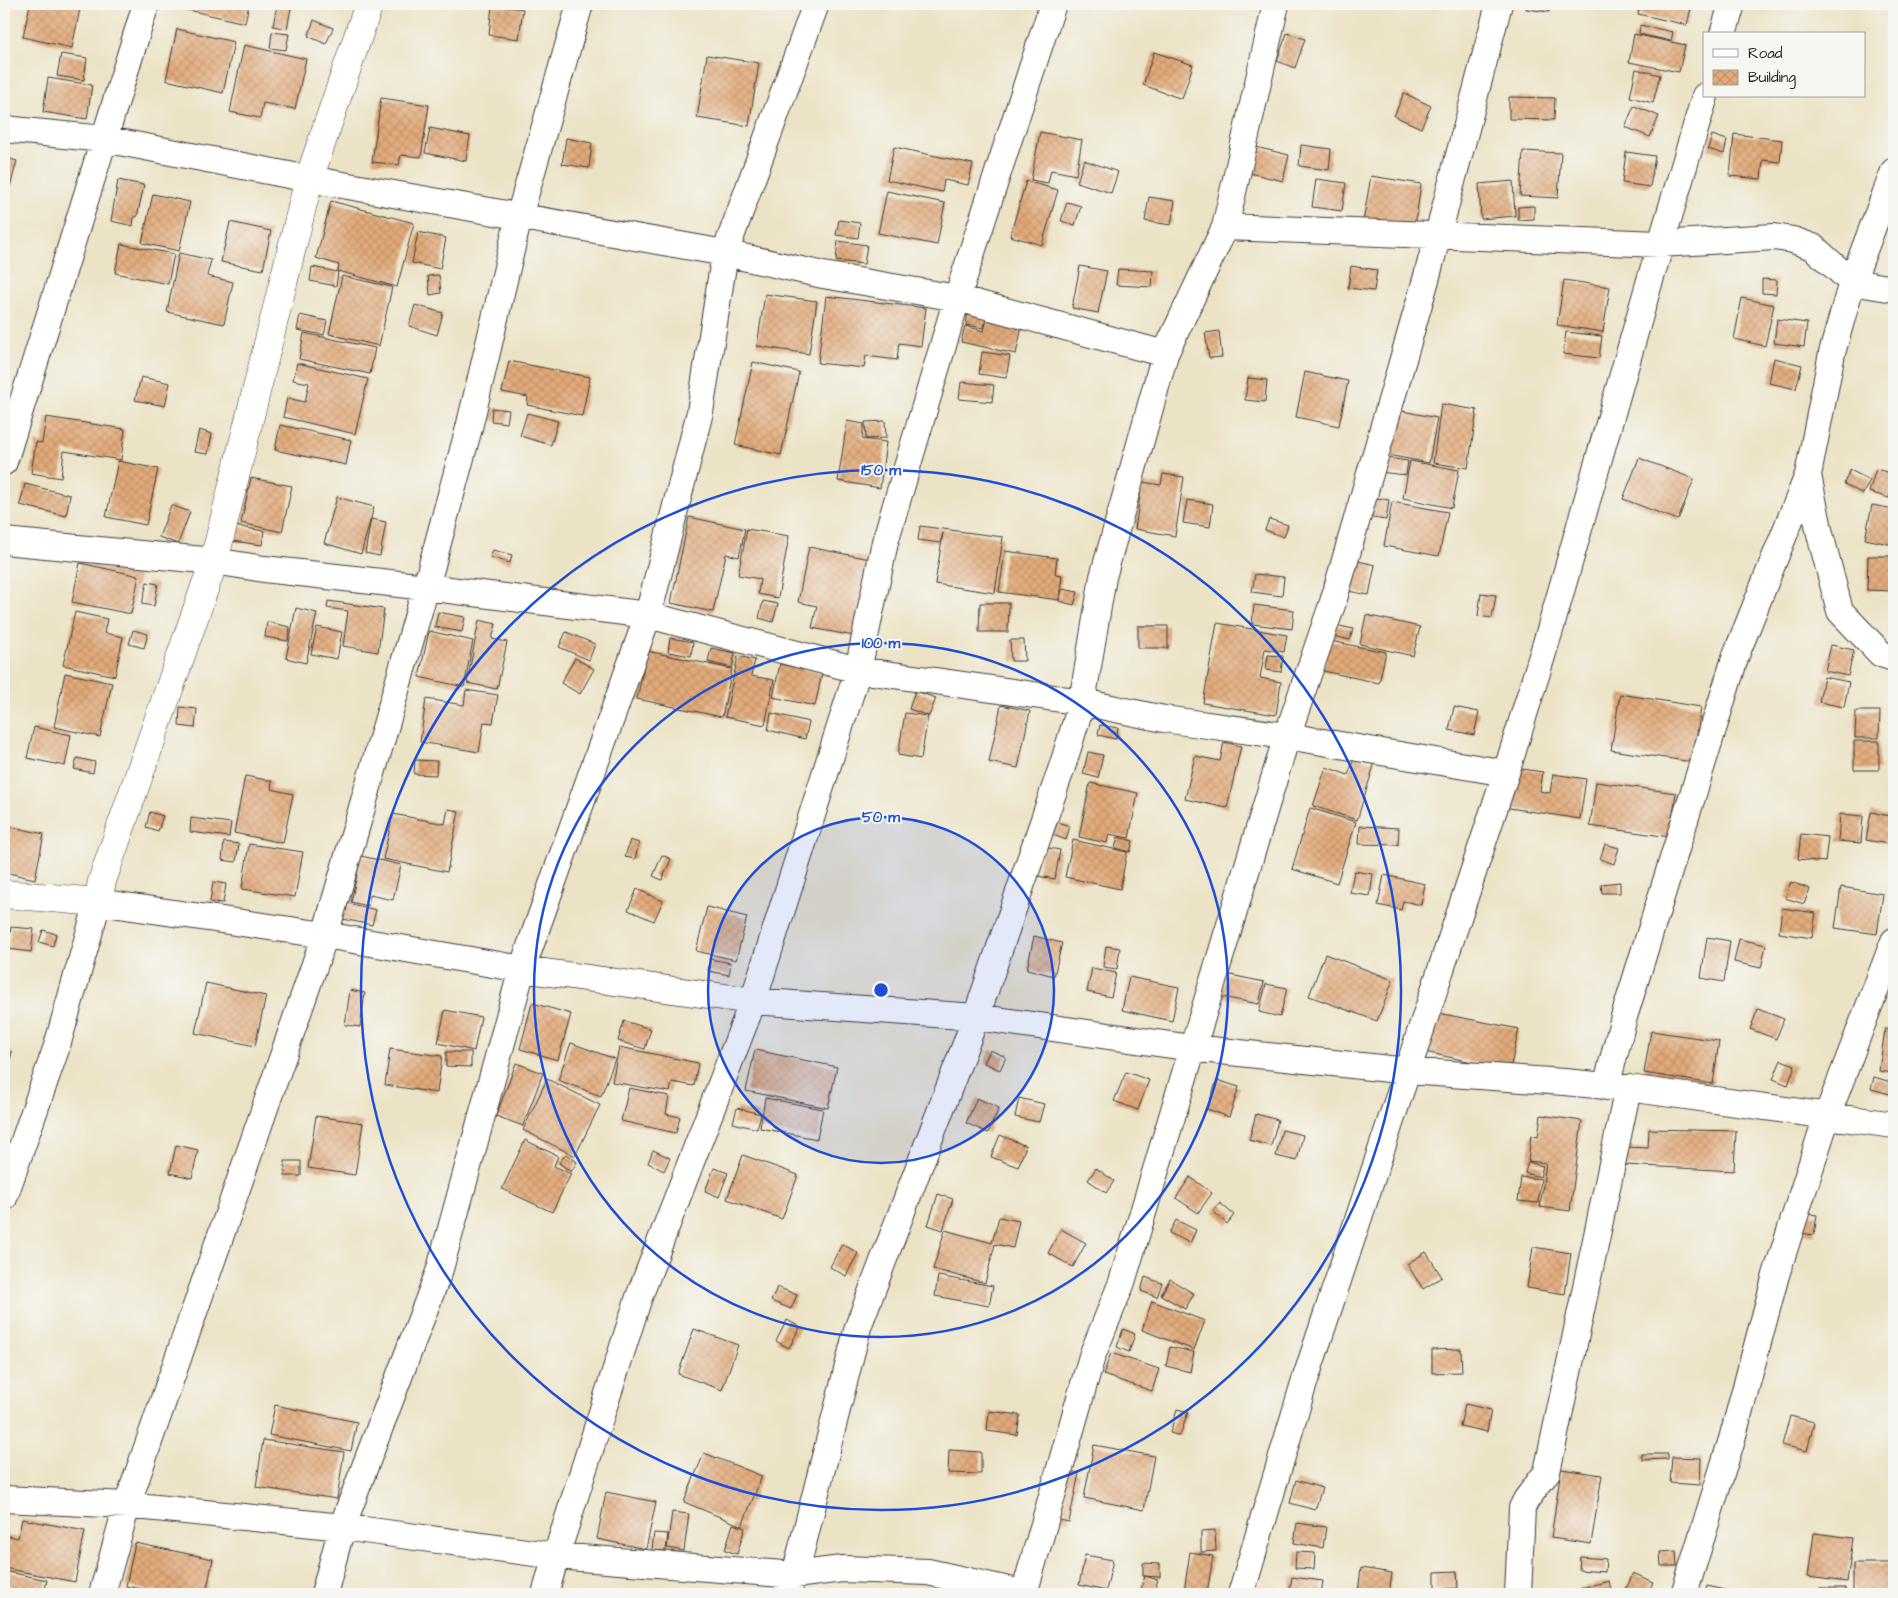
<svg xmlns="http://www.w3.org/2000/svg" width="1898" height="1598" font-family="'Architects Daughter',sans-serif">
	<style>
		.building { fill: url(#building-cross-hatch) }
		.lines { fill: none; stroke-linecap: round; stroke-linejoin: round }
		.street-casing { stroke: #3b3a36; stroke-width: 28 }
		.secondary-casing { stroke: #3b3a36; stroke-width: 29 }
		.street { stroke: #fff; stroke-width: 26 }
		.secondary { stroke: #fff; stroke-width: 28 }
		.ring { fill: none; stroke: #1d4ed8; stroke-width: 2.5 }
		.centre { fill: #1d4ed8; stroke: #f6f6f2; stroke-width: 2.5 }
		.ring-label { font-size: 15px; text-anchor: middle; font-weight: bold; fill: #1d4ed8; stroke: #f6f6f2; stroke-width: 4; stroke-linejoin: round; paint-order: stroke }
	</style>
	<defs>
		<pattern id="building-cross-hatch" width="8" height="8" patternUnits="userSpaceOnUse" patternTransform="scale(1.25)"><rect width="8" height="8" fill="#e2aa7a"/><path d="M0 0l8 8M0 8l8-8" fill="none" stroke="#c19269"/></pattern>
	</defs>
	<rect width="100%" height="100%" fill="#f6f6f2"/>
	<filter id="ink" filterUnits="userSpaceOnUse"><feTurbulence type="fractalNoise" baseFrequency=".02" numOctaves="2"/><feDisplacementMap in="SourceGraphic" scale="10" xChannelSelector="R" yChannelSelector="G"/><feConvolveMatrix kernelMatrix="1 2 1 2 8 2 1 2 1" color-interpolation-filters="sRGB"/></filter>
	<filter id="wash" filterUnits="userSpaceOnUse"><feTurbulence type="fractalNoise" baseFrequency=".0096" numOctaves="4" result="noise"/><feDisplacementMap in="SourceGraphic" scale="20" xChannelSelector="R" yChannelSelector="G"/><feGaussianBlur stdDeviation="1.12" result="paint"/><feColorMatrix in="noise" values="0 0 0 0 0 0 0 0 0 0 0 0 0 0 0 0 0 1.4 0 .05"/><feComposite in="paint" operator="in"/></filter>
	<g filter="url(#wash)">
		<rect width="100%" height="100%" fill="#ece3c6"/>
		<g id="blocks">
			<path class="building" d="M30 4H81L72 48 23 37Z
				M162 4H249L245 23Z
				M1527 4H1550L1549 12 1526 9Z
				M1640 4H1692L1687 25 1638 14Z
				M277 5 291 8 287 29 273 26Z
				M492 5 523 9 519 39 489 35Z
				M314 20 333 28 326 44 308 36Z
				M1640 25 1673 32 1671 41 1639 34Z
				M177 29 234 42 223 93 166 80Z
				M272 32 289 34 286 50 270 48Z
				M1287 33 1305 39 1295 68 1277 61Z
				M1634 34 1685 45 1679 72 1629 62Z
				M244 45 306 59 295 109 263 103 260 118 230 112Z
				M1154 52 1193 65 1182 99 1143 85Z
				M61 54 87 58 84 80 57 76Z
				M707 55 759 63 749 126 697 118Z
				M1636 69 1660 75 1653 103 1630 97Z
				M48 78 92 85 87 119 43 112Z
				M1404 93 1431 106 1421 128 1394 116Z
				M1509 97 1555 98 1554 120 1509 119Z
				M381 98 429 105 421 157 401 155 399 165 372 162Z
				M1634 106 1659 116 1650 137 1625 127Z
				M430 128 470 136 466 161 425 153Z
				M1040 132 1082 140 1076 175 1051 170 1048 183 1031 180Z
				M1734 134 1782 140 1780 162 1763 160 1761 179 1730 176Z
				M1712 135 1727 140 1724 154 1708 149Z
				M566 138 592 143 589 168 562 164Z
				M1247 145 1289 155 1283 181 1241 171Z
				M1301 145 1331 149 1329 170 1299 166Z
				M894 147 973 164 968 185 944 180 942 192 887 180Z
				M1523 151 1561 153 1558 198 1520 196Z
				M1626 152 1655 156 1650 187 1622 183Z
				M4 157 17 161 10 187 4 186Z
				M1084 160 1118 172 1111 193 1077 182Z
				M1371 176 1421 184 1415 226 1363 222Z
				M1316 179 1346 183 1342 211 1312 207Z
				M118 180 144 185 137 217H134L133 226 111 221Z
				M1026 181 1058 190 1042 245 1010 236Z
				M1513 181 1515 216 1481 219 1479 184Z
				M887 191 945 203 937 245 878 233Z
				M153 194 190 202 179 251 142 243Z
				M1149 197 1175 201 1171 225 1145 221Z
				M331 201 414 223 397 287 338 271 339 265 316 258Z
				M1067 202 1081 206 1075 225 1061 221Z
				M1534 206V219L1518 220V207Z
				M839 220 860 223 858 238 836 235Z
				M230 222 271 231 263 270 221 262Z
				M418 232 446 238 440 269 412 263Z
				M838 241 867 245 864 264 836 261Z
				M121 244 174 254 168 284 115 273Z
				M179 253 211 260 207 276 233 282 224 324 167 312Z
				M1080 266 1107 271 1098 313 1072 308Z
				M1351 266 1377 270 1374 291 1348 288Z
				M312 267 338 272 336 286 310 281Z
				M1118 269 1153 271 1152 287 1116 285Z
				M439 275 441 293 430 295 428 276Z
				M342 276 392 287 379 346 329 334Z
				M1762 279 1777 280 1776 294 1762 293Z
				M1564 280 1610 287 1603 332 1557 325Z
				M765 294 817 301 809 354 757 346Z
				M826 296 926 308 921 346 899 343 897 360 866 356 864 368 818 363Z
				M1742 298 1774 305 1765 346 1734 339Z
				M415 305 443 313 437 335 409 326Z
				M968 312 986 315 984 328 966 325Z
				M300 315 327 321 324 335 297 330Z
				M988 315 1023 322 1016 354 961 342 965 326 984 331Z
				M1777 319 1807 323 1804 347 1774 343Z
				M1219 331 1222 357 1209 358 1205 333Z
				M1566 332 1602 336 1599 358 1563 354Z
				M304 333 375 348 370 374 299 359Z
				M982 352 1010 356 1006 378 979 374Z
				M1774 358 1802 365 1796 389 1769 383Z
				M509 361 590 377 582 416 527 405 528 397 502 392Z
				M753 362 799 372 781 455 735 445Z
				M297 363 368 379 355 434 283 417 287 398 305 402 309 383 293 380Z
				M1305 372 1348 381 1339 426 1296 417Z
				M141 377 170 383 165 406 135 400Z
				M1248 378 1267 380 1265 402 1245 400Z
				M961 382 994 385 992 402 959 399Z
				M1441 404 1477 410 1468 468 1433 463Z
				M492 408 509 410 507 423 491 421Z
				M1392 409 1437 418 1429 463 1383 454Z
				M527 413 558 421 551 445 520 436Z
				M46 417 125 429 121 460 64 451 61 478 31 473 36 442 42 443Z
				M847 421 864 424 862 439 886 442 880 488 838 481Z
				M885 421 886 438 866 439 865 422Z
				M280 425 351 440 346 465 275 450Z
				M199 430 212 434 208 454 194 452Z
				M1381 457 1408 461 1406 475 1379 472Z
				M1639 458 1694 479 1678 520 1623 499Z
				M118 461 158 469 146 525 106 517Z
				M1410 461 1459 470 1452 508 1403 498Z
				M1876 469 1894 474 1889 498 1869 492Z
				M1850 470 1870 480 1863 494 1844 484Z
				M1163 474 1184 477 1175 536 1135 529 1142 482 1161 485Z
				M251 478 292 486 282 532 241 523Z
				M25 484 70 495 66 516 20 505Z
				M337 497 374 507 361 554 324 543Z
				M1371 497 1389 500 1386 520 1367 517Z
				M1187 500 1213 504 1210 527 1183 523Z
				M1392 502 1448 512 1439 556 1384 546Z
				M171 505 190 512 178 544 159 537Z
				M1872 505 1894 509V545L1865 539Z
				M689 517 745 529 739 557 726 554 713 612 671 603Z
				M371 519 386 522 380 556 365 553Z
				M1269 519 1288 525 1284 537 1265 530Z
				M234 526 264 531 262 545 232 541Z
				M920 526 1003 537 995 593 935 584 943 533 940 543 918 540Z
				M747 529 789 536 778 598 758 594 760 579 738 575Z
				M809 547 870 559 854 636 812 628 817 606 798 602Z
				M493 550 512 555 510 563 490 557Z
				M1005 551 1057 558 1055 574 1062 575 1059 600 999 592Z
				M1868 556H1894V591L1867 590Z
				M1354 560 1375 565 1369 595 1348 591Z
				M80 563 139 576 131 614 72 602Z
				M1255 574 1284 577 1282 596 1252 592Z
				M147 582 158 584 154 606 142 604Z
				M1062 589 1078 592 1074 605 1059 601Z
				M1481 593 1496 595 1492 618 1478 616Z
				M328 601 384 609 378 652 343 646 348 611 327 608Z
				M763 601 778 604 773 622 759 618Z
				M980 603H1009L1008 632H979Z
				M1254 605 1294 610 1292 629 1252 624Z
				M296 608 317 613 306 663 286 658Z
				M75 612 107 619 104 633 123 637 115 676 63 665Z
				M438 612 465 617 462 632 435 627Z
				M1366 615 1420 627 1413 656 1360 644Z
				M479 620 496 624 492 639 507 642 497 689 467 683Z
				M267 622 290 627 288 641 265 637Z
				M1217 623 1287 635 1284 652 1265 649 1260 678 1281 682 1276 715 1203 703Z
				M1335 625 1353 629 1350 640 1333 636Z
				M1138 626H1168V648H1138Z
				M317 627 342 632 337 659 311 654Z
				M133 630 148 634 144 648 129 644Z
				M429 631 473 641 464 687 419 677Z
				M566 632 595 644 589 660 559 647Z
				M670 638 693 642 691 656 668 652Z
				M1010 640H1024L1025 661H1011Z
				M1330 641 1386 652 1379 683 1323 671Z
				M1831 645 1854 650 1848 676 1825 671Z
				M711 648 735 653 732 668 708 662Z
				M647 651 732 669 722 717 637 699Z
				M1268 655 1283 656 1281 672 1266 670Z
				M738 656 755 660 751 676 774 680 765 725 725 717Z
				M575 658 594 669 580 694 561 683Z
				M780 664 822 673 815 706 773 697Z
				M65 673 112 683 100 737 54 727Z
				M1824 677 1849 682 1844 707 1819 702Z
				M466 690 498 695 493 723 484 722 479 752 420 742 426 699 464 705Z
				M915 691 936 698 929 716 909 709Z
				M1620 694 1701 707 1693 762 1611 750Z
				M1001 705 1030 711 1018 768 989 762Z
				M180 707 197 709 195 728 179 726Z
				M1454 707 1479 712 1474 735 1449 730Z
				M1856 711H1880L1879 738H1855Z
				M771 713 809 722 805 739 768 730Z
				M905 713 928 716 921 759 898 755Z
				M1100 725 1118 728 1116 739 1098 735Z
				M34 727 71 735 65 766 27 758Z
				M1854 741H1879V770H1854Z
				M1224 742 1241 746 1227 808 1185 799 1195 756 1220 761Z
				M1088 752 1103 755 1098 778 1083 774Z
				M1355 756 1375 762 1357 820 1313 806 1326 767 1348 775Z
				M77 758 95 762 93 773 74 769Z
				M415 760 437 761 436 775 414 774Z
				M1509 767 1543 772 1540 791 1550 793 1553 774 1586 779 1580 819 1503 807Z
				M245 776 272 781 271 789 293 794 283 843 234 833Z
				M1596 782 1676 793 1670 837 1590 826Z
				M1090 783 1138 793 1129 838 1109 834 1107 843 1079 837Z
				M1310 808 1356 822 1337 883 1292 869Z
				M448 809 459 811 447 872 383 859 393 814 445 824Z
				M150 812 163 816 158 831 146 827Z
				M1871 812 1894 817V845L1866 840Z
				M1840 814 1863 816 1861 843 1838 841Z
				M191 818 231 823 229 837 190 832Z
				M1057 822 1070 826 1066 840 1053 835Z
				M4 825 44 834 35 879 4 872Z
				M1360 826 1399 828 1398 845 1359 844Z
				M1801 834 1828 837 1825 862 1798 859Z
				M1118 837 1133 841 1130 852 1115 848Z
				M630 840 639 843 635 859 625 857Z
				M1073 840 1127 852 1120 889 1065 877Z
				M224 842 239 844 236 862 222 860Z
				M249 844 303 852 295 897 242 889Z
				M1605 844 1619 848 1614 864 1600 859Z
				M1042 847 1060 850 1055 879 1037 876Z
				M662 855 671 859 662 880 653 876Z
				M361 856 401 865 393 900 370 895 368 906 351 902Z
				M1354 871 1373 874 1370 896 1350 893Z
				M1384 875 1425 884 1421 905 1403 901 1401 910 1378 905Z
				M213 882 226 884 223 903 210 902Z
				M1620 882V893H1602L1601 884Z
				M1791 882 1810 889 1804 904 1785 898Z
				M1841 887 1883 894 1877 934 1835 928Z
				M637 889 663 901 654 921 628 910Z
				M347 903 376 910 372 925 343 919Z
				M707 907 747 917 736 960 696 951Z
				M1782 908 1816 913 1812 938 1779 933Z
				M11 927 34 929 31 952 8 949Z
				M43 930 56 934 53 946 39 942Z
				M1034 936 1062 943 1054 976 1027 969Z
				M1707 937 1730 941 1724 982 1701 978Z
				M1739 939 1766 945 1761 968 1734 962Z
				M1106 946 1120 948 1117 969 1103 967Z
				M1325 954 1393 980 1377 1021 1309 996Z
				M710 959 731 963 729 975 708 971Z
				M1092 968 1116 973 1111 997 1087 992Z
				M1226 974 1264 982 1259 1004 1221 997Z
				M1129 977 1179 987 1172 1021 1122 1010Z
				M206 983 266 996 255 1046 195 1033Z
				M1266 984 1287 988 1280 1017 1259 1012Z
				M350 990 365 993 360 1027 345 1025Z
				M532 1003 571 1014 558 1060 520 1049Z
				M1758 1009 1784 1019 1776 1039 1750 1029Z
				M445 1010 481 1017 474 1051 438 1043Z
				M1433 1012 1519 1029 1510 1070 1425 1052Z
				M624 1021 651 1029 645 1049 618 1041Z
				M1885 1029 1894 1031V1073L1879 1071Z
				M1651 1031 1719 1041 1713 1084 1644 1073Z
				M571 1043 615 1059 601 1096 558 1080Z
				M619 1047 698 1063 694 1086 672 1082 670 1092 612 1082Z
				M390 1049 442 1056 437 1093 385 1085Z
				M4 1050 12 1052 4 1082Z
				M755 1050 837 1067 828 1108 746 1091Z
				M990 1050 1006 1057 1000 1070 984 1063Z
				M446 1052H471V1067L446 1066Z
				M1781 1060 1795 1065 1788 1085 1773 1079Z
				M516 1063 543 1073 523 1126 496 1116Z
				M1126 1072 1149 1080 1138 1110 1114 1101Z
				M1874 1077 1894 1083V1095L1871 1089Z
				M547 1079 600 1105 575 1156 523 1130Z
				M1217 1080 1239 1087 1229 1117 1207 1109Z
				M629 1088 669 1096 666 1114 680 1117 676 1133 621 1121Z
				M765 1098 823 1109 817 1139 760 1128Z
				M977 1098 999 1108 988 1133 966 1123Z
				M1019 1098 1044 1104 1039 1122 1015 1117Z
				M737 1108 761 1114 757 1129 733 1123Z
				M1256 1114 1278 1120 1271 1146 1249 1140Z
				M1541 1115 1582 1121 1570 1211 1540 1207 1546 1163 1528 1161 1531 1135 1538 1137Z
				M316 1116 363 1123 355 1175 308 1168Z
				M1649 1129 1736 1131 1734 1171 1625 1165 1626 1147 1648 1148Z
				M1282 1130 1303 1135 1297 1161 1276 1156Z
				M1000 1135 1026 1146 1018 1167 991 1157Z
				M525 1140 558 1156 554 1166 571 1174 552 1212 502 1189Z
				M176 1145 198 1150 192 1178 170 1173Z
				M653 1150 670 1158 664 1171 648 1163Z
				M566 1154 577 1162 571 1172 559 1163Z
				M743 1155 798 1175 782 1219 727 1199Z
				M285 1161H301V1176H285Z
				M1528 1162 1543 1166 1540 1177 1525 1173Z
				M714 1168 728 1173 719 1197 705 1191Z
				M1096 1168 1114 1181 1106 1193 1088 1180Z
				M1190 1177 1212 1193 1198 1213 1176 1198Z
				M1521 1177 1541 1179 1538 1203 1518 1201Z
				M938 1194 953 1199 943 1230 928 1225Z
				M1220 1203 1234 1215 1227 1224 1213 1211Z
				M1802 1213 1817 1215 1814 1235 1799 1233Z
				M999 1217 1019 1221 1013 1248 995 1244 985 1283 933 1269 945 1230 992 1243Z
				M1176 1220 1196 1230 1190 1243 1169 1233Z
				M1061 1229 1086 1243 1073 1267 1048 1253Z
				M842 1244 858 1253 846 1276 830 1267Z
				M1533 1247 1571 1253 1565 1294 1527 1288Z
				M1426 1252 1442 1277 1423 1289 1407 1264Z
				M938 1276 993 1286 989 1306 935 1296Z
				M1145 1277 1162 1283 1157 1297 1141 1291Z
				M1170 1279 1194 1294 1185 1309 1161 1295Z
				M777 1287 797 1295 791 1309 771 1301Z
				M1152 1301 1205 1321 1194 1350 1142 1330Z
				M787 1320 800 1327 789 1348 776 1341Z
				M694 1329 738 1345 722 1390 678 1374Z
				M1123 1329 1135 1334 1129 1352 1117 1347Z
				M1170 1347 1194 1352 1190 1372 1166 1366Z
				M1461 1349 1462 1372 1432 1373V1350Z
				M1111 1353 1159 1369 1152 1391 1103 1375Z
				M1465 1404 1491 1410 1487 1432 1460 1426Z
				M275 1405 357 1422 351 1451 269 1435Z
				M1177 1409 1188 1412 1180 1436 1170 1433Z
				M989 1411 1020 1415 1017 1435 987 1431Z
				M1790 1416 1814 1422 1807 1451 1782 1445Z
				M263 1440 344 1452 337 1499 256 1487Z
				M1094 1445 1154 1456 1144 1510 1084 1498Z
				M949 1450 981 1452V1474L948 1473Z
				M704 1453 762 1476 742 1526 684 1502Z
				M1642 1454H1668V1459L1642 1460Z
				M1672 1457 1701 1458 1700 1485 1670 1483Z
				M1060 1469 1079 1473 1069 1522 1050 1518Z
				M1561 1469 1602 1475 1591 1544 1551 1538Z
				M1296 1480 1322 1488 1315 1510 1290 1503Z
				M606 1492 656 1502 646 1549 597 1539Z
				M672 1512 689 1514 684 1551 667 1548Z
				M22 1519 85 1531 75 1582 4 1568V1535L18 1538Z
				M1297 1523 1326 1527 1323 1548 1294 1543Z
				M733 1524 745 1528 737 1554 725 1550Z
				M1215 1530 1216 1551 1201 1552V1531Z
				M654 1533 668 1534 666 1551 652 1550Z
				M1814 1533 1853 1538 1847 1582 1808 1577Z
				M135 1543 213 1559 206 1594H168L126 1586Z
				M1676 1551 1677 1566H1661L1660 1552Z
				M1190 1552 1213 1556 1207 1594 1184 1591Z
				M1296 1552 1315 1553 1314 1569 1295 1568Z
				M1085 1555 1113 1560 1106 1591 1079 1585Z
				M1580 1557 1606 1559 1605 1572 1579 1570Z
				M1143 1563 1160 1564V1577L1143 1576Z
				M1853 1563H1894V1594H1853Z
				M1361 1568 1392 1573 1389 1594 1358 1593Z
				M4 1571 47 1580 44 1594H4Z
				M1457 1571 1458 1588 1435 1589V1572Z
				M1633 1573 1653 1582 1648 1594H1624Z
				M1145 1576 1158 1580 1153 1594 1140 1593Z
				M1292 1577 1323 1581 1321 1594H1289Z
				M1609 1581 1612 1594H1583L1581 1588Z
				M1707 1586 1731 1591 1730 1594H1705Z
				M1820 1588H1845V1594H1820Z"/>
		</g>
	</g>
	<g filter="url(#ink)">
		<use href="#blocks" fill-opacity="0" stroke="#3b3a36" stroke-width="1"/>
		<g class="lines">
			<defs>
				<path id="street" d="M816 4 725 253 700 412 648 615 858 670 1082 702 1164 719 1287 736 1506 773
					M1723 34 1732 4
					M4 129 104 139 309 179 725 253 823 275 957 298 1165 354
					M1225 227 1660 244 1774 237 1793 240 1813 247 1852 282 1894 289
					M4 462 146 4
					M1808 475 1820 534 1840 611 1881 654 1894 658
					M4 541 214 561 264 569 426 587 648 615 522 969 440 1269 342 1527 324 1594
					M1606 1087 1624 1017 1736 655 1808 475 1832 353 1852 282 1894 171
					M4 1198 57 1046 98 902 325 935 522 969 753 1001 976 1017 1192 1048 1408 1071 1564 1082 1628 1088 1894 1125
					M4 1499 127 1505 342 1527 556 1556 795 1575 842 1569 928 1572 1027 1594
					M102 1594 127 1505 325 935 426 587 469 428 519 217 580 4
					M545 1594 556 1556 639 1297 753 1001 858 670 885 542 957 298 1053 4
					M786 1594 795 1575 858 1327 976 1017 1063 764 1082 702 1103 577 1165 354 1225 227 1276 4
					M1024 1594 1092 1356 1122 1282 1287 736 1333 602 1427 276 1499 4
					M1241 1594 1304 1383 1506 773 1550 630 1648 287 1705 96
					M1518 1594 1522 1508 1526 1500 1547 1472 1628 1088
					M1684 1594 1732 1439 1776 1275 1827 1116 1894 941"/>
				<path id="secondary" d="M4 894 98 902 102 881 214 561 309 179 369 4"/>
			</defs>
			<use href="#street" class="street-casing"/>
			<use href="#secondary" class="secondary-casing"/>
			<use href="#street" class="street"/>
			<use href="#secondary" class="secondary"/>
		</g>
	</g>
	<circle cx="881" cy="990" r="173" fill="#1d4ed8" fill-opacity=".12"/>
	<g class="ring">
		<circle cx="881" cy="990" r="173"/>
		<circle cx="881" cy="990" r="347"/>
		<circle cx="881" cy="990" r="520"/>
	</g>
	<circle cx="881" cy="990" r="8" class="centre"/>
	<g class="ring-label">
		<text x="881" y="475">150 m</text>
		<text x="881" y="648">100 m</text>
		<text x="881" y="822">50 m</text>
	</g>
	<rect width="1898" height="1598" fill="none" stroke="#f6f6f2" stroke-width="20"/>
	<rect x="1703" y="32" width="162" height="65" fill="#f6f6f2" stroke="#9f9f9c"/>
	<rect x="1713" y="49" width="25" height="8" fill="#ffffff" stroke="#9f9f9c"/>
	<text x="1748" y="58" font-size="15" fill="#1c1c1c">Road</text>
	<rect x="1713" y="70" width="25" height="15" fill="url(#building-cross-hatch)" stroke="#9f9f9c"/>
	<text x="1748" y="82" font-size="15" fill="#1c1c1c">Building</text>
</svg>
